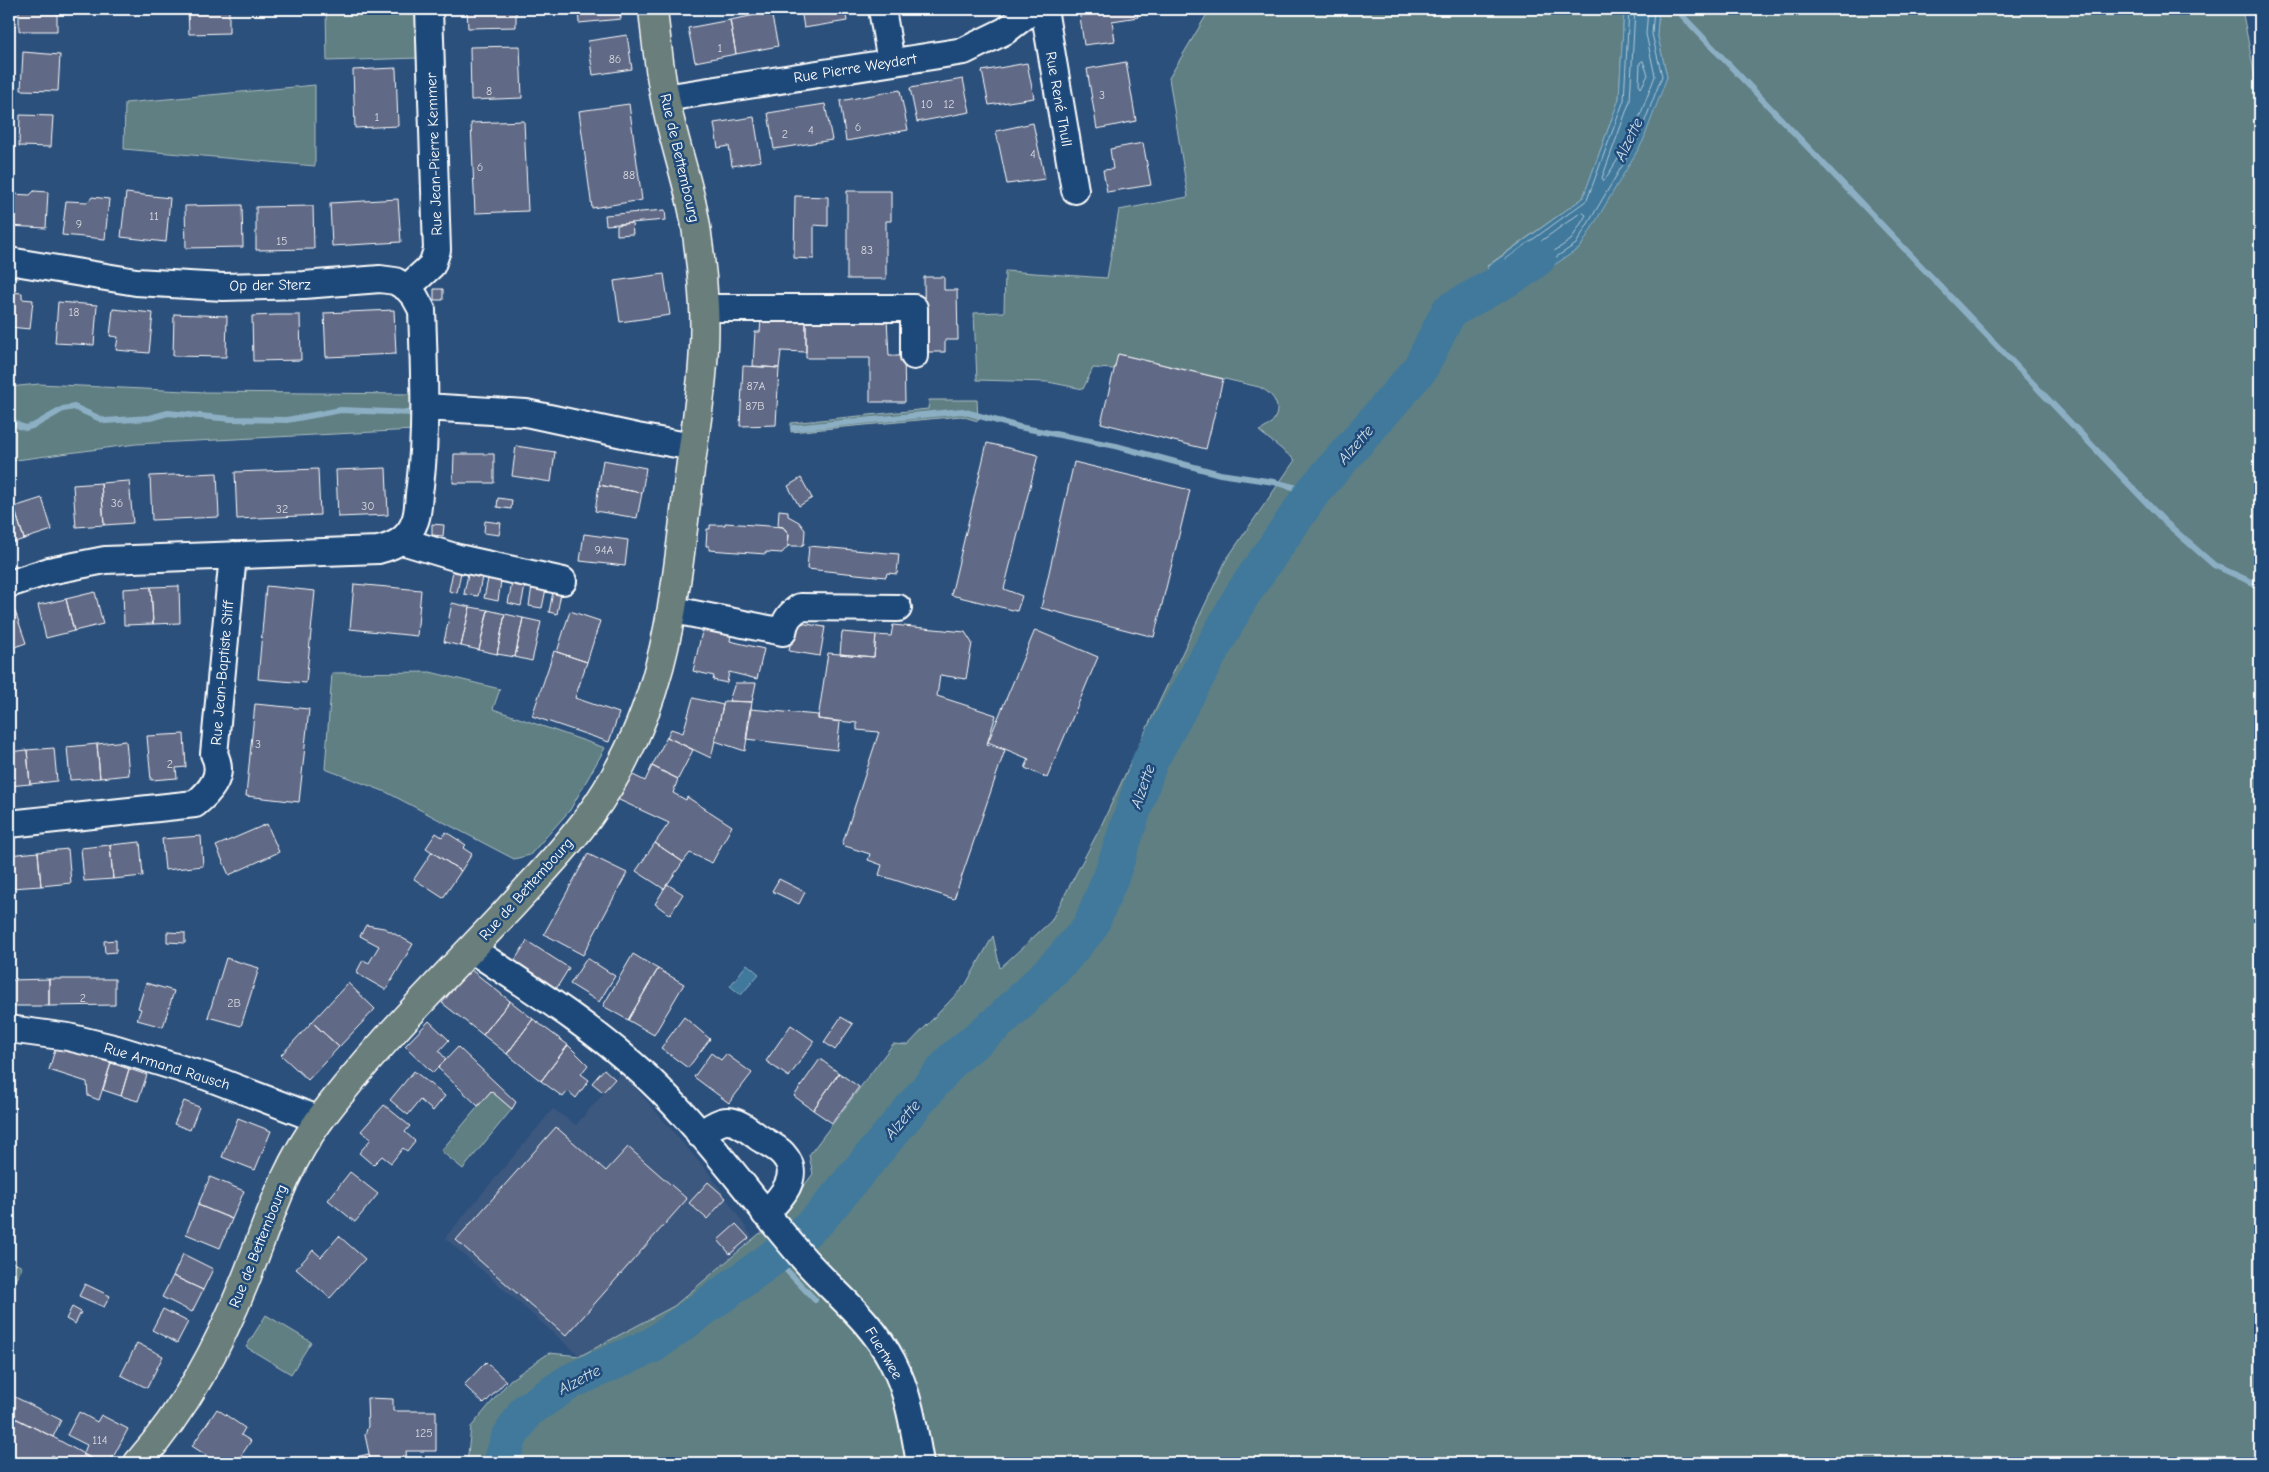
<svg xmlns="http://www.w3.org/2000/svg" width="2269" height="1472" font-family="'Comic Neue',sans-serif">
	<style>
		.built { fill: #3c587f }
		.green { fill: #5e7f83; stroke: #aebfc1 }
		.water { fill: #41799c; stroke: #8dafc4 }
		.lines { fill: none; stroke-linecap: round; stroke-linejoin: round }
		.shore { stroke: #b3c9d7; stroke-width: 1 }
		.stream { stroke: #8dafc4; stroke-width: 6 }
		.river { stroke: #41799c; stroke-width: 36 }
		.building { fill: #616985; stroke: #fff }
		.minor-casing { stroke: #fff; stroke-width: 30 }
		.major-casing { stroke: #fff; stroke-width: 31 }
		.minor { stroke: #1f4a7a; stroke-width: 26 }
		.major { stroke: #6b7f7c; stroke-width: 28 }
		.labels { text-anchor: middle; stroke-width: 5; stroke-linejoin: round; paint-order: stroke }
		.number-label { font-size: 12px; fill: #d8dae0 }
		.street-label { font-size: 15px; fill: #fff; stroke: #1f4a7a }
		.water-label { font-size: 16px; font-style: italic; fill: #d0dee6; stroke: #1f4a7a }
	</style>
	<rect width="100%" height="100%" fill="#2c507c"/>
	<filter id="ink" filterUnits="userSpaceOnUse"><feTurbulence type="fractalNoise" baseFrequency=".02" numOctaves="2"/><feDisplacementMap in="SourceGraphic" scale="10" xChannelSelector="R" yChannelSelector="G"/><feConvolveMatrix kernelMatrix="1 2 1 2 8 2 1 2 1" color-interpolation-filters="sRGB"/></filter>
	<g filter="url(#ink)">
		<path class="built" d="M622 1072 712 1177 753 1238 674 1306 580 1356 445 1238 553 1109 576 1125Z"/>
		<path class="green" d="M326 9H415L418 58 327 61Z
			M1210 9H1624L1619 99 1583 198 1487 266 1580 248 1667 77 1657 33 1659 9H2242L2260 103V1463H467L471 1427 510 1380 549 1353 580 1356 674 1306 759 1234 785 1224 784 1211 813 1174 809 1155 893 1044 908 1045 966 984 993 936 1000 968 1051 921 1099 830 1226 560 1295 460 1259 431C1283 421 1283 398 1259 387L1119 354 1115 369 1093 368 1083 389 1048 382 977 380 974 313 1004 312 1005 271 1107 278 1119 210 1188 197 1169 78Z
			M315 85V166L124 149 125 103Z
			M39 384 206 392 412 394 414 430 136 444 9 461V387Z
			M929 400H977L978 421 961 416 791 432V423L928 409Z
			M430 672 500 689 493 709 605 748 570 810 530 855 514 859 386 792 325 769 332 673Z
			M491 1091 512 1109 463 1169 441 1151Z
			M9 1260 22 1267 9 1292Z
			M266 1315 311 1342 291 1374 246 1347Z"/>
		<path class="water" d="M1624 9H1659L1657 33 1667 77 1643 141 1580 248 1504 298 1487 267 1583 198 1619 99Z
			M747 964 759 974 741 995 730 986Z"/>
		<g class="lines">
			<path class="shore" d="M1629 9 1624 100 1587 200 1495 267 1506 290 1576 244 1638 139 1662 76 1652 34 1654 9
				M1635 9 1630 101 1602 178 1604 181 1632 137 1655 76 1646 34 1648 9
				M1643 61 1648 75 1641 88 1639 85 1640 63Z
				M1582 212 1586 215 1571 240 1510 280H1507L1503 269Z"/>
			<path class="stream" d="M1676 9 2165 522 2214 565 2260 586
				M9 417 19 426 26 428 35 425 63 409 74 407 105 421 150 418 168 413 231 419 287 420 341 410 413 413
				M793 428 962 411 1019 427 1116 446 1220 474 1274 482 1313 492
				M774 1257 815 1300"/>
			<path class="river" d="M501 1463 509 1438 526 1411 571 1381 653 1345 774 1257 819 1219 953 1059 1002 1019 1061 961 1090 927 1112 874 1150 761 1242 595 1313 492 1420 369 1449 311 1518 273 1538 258"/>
		</g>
		<path class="building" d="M19 9H57V31H19Z
			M188 9H229V33L189 34Z
			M467 9H516V27L468 28Z
			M578 9H620L621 19 579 23Z
			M801 9H845L847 21 804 28Z
			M1079 9H1136L1138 17 1112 21 1115 41 1084 45Z
			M2256 9H2260V34Z
			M771 12 778 46 736 54 730 20Z
			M730 20 736 54 695 62 688 28Z
			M627 35 632 69 593 75 588 41Z
			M520 46 522 98 471 100 470 47Z
			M23 52 60 55 58 91 21 90Z
			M1126 62 1136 121 1097 129 1087 69Z
			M1027 63 1034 98 989 105 982 71Z
			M396 68 398 126 355 128 353 70Z
			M963 79 970 112 917 122 910 88Z
			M900 90 908 130 846 141 840 101Z
			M629 104 642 200 592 208 579 111Z
			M825 104 832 140 774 149 768 113Z
			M20 115 53 116 51 147 19 146Z
			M754 117 761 161 732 166 729 146 718 148 714 123Z
			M524 121 528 211 475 213 471 123Z
			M1033 123 1045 179 1007 184 996 131Z
			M1143 143 1151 185 1107 192 1103 170 1113 169 1110 149Z
			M34 191 48 192 46 228 9 226 12 194 30 195Z
			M847 191H891V221H886V279H847Z
			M126 193 170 198 166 242 121 237Z
			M795 196 828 197V226L814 225V259L794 258Z
			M92 197 109 199 105 239 62 235 66 201 88 202Z
			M398 199 401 242 332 246 330 203Z
			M242 205 243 247 186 248 185 206Z
			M313 206 314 249 256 250V207Z
			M665 210 666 220 606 225 605 215Z
			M632 223 633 234 617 235V225Z
			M664 274 670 315 620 322 614 281Z
			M924 277H944V290H957L958 340H945V352H925Z
			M434 289H443V300H434Z
			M9 292 22 293V299L33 300 30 329 9 327Z
			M58 302 97 305 94 345 55 343Z
			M113 309 153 313 149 353 116 350 118 337 110 336Z
			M394 310 396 354 326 357 324 313Z
			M174 314 227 316 226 357 173 356Z
			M276 315H300L301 360 253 361 252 316Z
			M806 319V352L781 351 779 368 753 366 755 332H760L761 320Z
			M806 319H887L889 356H904L905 402H870V358H806Z
			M1118 354 1223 379 1206 449 1101 423Z
			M743 366 779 368 776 425 740 426Z
			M987 443 1038 455 1004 589 1022 596 1017 611 951 595Z
			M516 446 555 452 551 482 512 476Z
			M454 454H494V483H453Z
			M603 460 646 468 642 493 599 485Z
			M1074 462 1190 490 1154 637 1041 608Z
			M386 468 388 515 338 517 336 470Z
			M318 469 320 515 237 519 235 472Z
			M217 473 219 517 152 520 150 476Z
			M801 478 812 498 799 506 788 486Z
			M129 481 133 523 104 525 101 483Z
			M101 483 104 525 76 527 73 485Z
			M599 485 642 493 637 518 595 511Z
			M42 498 52 530 24 539 14 507Z
			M498 498 512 500 511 509 497 507Z
			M14 507 24 539 9 544V509Z
			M779 510 788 511V516L799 522 805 530 804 544 801 546H788L789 534 783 527 778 526Z
			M485 521 501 523 499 535 484 533Z
			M725 523 783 527 789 534 788 546 782 553 766 552V554L709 550V546H706L707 529H710V525H725Z
			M432 524 444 525 443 536 432 535Z
			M584 534 628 540 625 566 580 561Z
			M809 546 899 554 897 574 887 573 886 577 807 569Z
			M453 571 461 572 457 593 449 591Z
			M468 574 482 577 478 596 464 594Z
			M488 579 501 581 498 601 484 598Z
			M512 583 525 586 521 606 508 603Z
			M354 584 421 590 417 636 350 629Z
			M179 586 180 623 153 624 151 587Z
			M266 586 315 591 306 683 258 679Z
			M532 586 546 589 542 608 529 606Z
			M151 587 153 624 124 625 123 589Z
			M95 592 103 624 74 631 66 599Z
			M553 592 561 593 557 614 549 612Z
			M66 599 74 631 46 638 38 605Z
			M452 603 470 607 461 646 444 642Z
			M470 607 488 610 479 650 461 646Z
			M488 610 505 614 497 654 479 650Z
			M15 611 26 643 9 649V614Z
			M570 611 600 621 587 662 557 652Z
			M505 614 523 618 515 657 497 654Z
			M523 618 541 622 532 661 515 657Z
			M794 622 825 627 820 656 789 651Z
			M704 623 732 629 730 641 764 649 757 679 729 672 727 683 713 680 714 676 693 671Z
			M893 625 965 632 972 643 966 679 940 675 937 696 996 715 987 744 1005 750 954 899 879 875 882 865 868 860 870 854 842 845 879 732 857 730V723L818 719 828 653 874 657 876 635 891 636Z
			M1035 630 1098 657 1047 778 1025 768 1029 759 988 742Z
			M842 632 876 635 874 657 840 654Z
			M554 651 587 662 575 698 619 713 609 742 532 716Z
			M735 683H756L752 702 729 701Z
			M693 698 723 705 711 758 667 737 671 729 683 733Z
			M724 701 752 702 745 751 715 741Z
			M255 704 309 709 299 802 246 796Z
			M750 709 818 715V719L840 722 837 750 746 739Z
			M184 734 186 767 176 768 177 778 151 780 147 736Z
			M667 737 693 750 678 779 652 766Z
			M126 741 129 775 100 778 97 744Z
			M97 744 100 778 70 780 67 747Z
			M54 748 57 781 30 784 27 750Z
			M27 750 30 784 9 786V752Z
			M652 766 678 779 673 793 686 800 687 797 732 826 712 863 690 853 683 862 655 843 669 823 617 799 631 774 645 781Z
			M267 824 279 852 229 875 216 846Z
			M446 832 466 845 463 848 472 854 461 871 426 848 436 833 442 837Z
			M201 836 203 866 165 870 162 839Z
			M140 842 143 876 113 879 110 845Z
			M655 843 683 862 664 889 636 871Z
			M110 845 113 879 84 881 81 848Z
			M68 849 71 883 41 886 38 852Z
			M38 852 41 886 11 888 9 855Z
			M432 852 461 871 443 898 414 879Z
			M588 854 627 873 583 955 544 934Z
			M779 879 805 892 799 904 772 891Z
			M667 884 683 894 670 915 655 904Z
			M366 925 384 928 413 944 386 990 356 973 363 960 369 963 379 946 360 936Z
			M167 932 185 933V943L167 942Z
			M116 940V952L105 953 104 941Z
			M527 941 569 968 556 989 513 963Z
			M633 954 658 969 628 1020 603 1006Z
			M226 958 259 968 241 1026 208 1017Z
			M587 958 615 976 599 1002 570 984Z
			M470 969 510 1001 483 1035 442 1003Z
			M658 969 684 984 654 1035 628 1020Z
			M49 979V1006H11V980Z
			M49 979H115V1005L49 1006Z
			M146 983 174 991 163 1027 137 1020 141 1009 138 1008Z
			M348 983 375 1009 339 1047 312 1022Z
			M510 1001 533 1019 507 1054 483 1035Z
			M684 1017 710 1039 688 1068 661 1048Z
			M841 1017 853 1024 835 1050 824 1042Z
			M533 1019 568 1045 541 1081 507 1054Z
			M429 1021 449 1040 439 1051 446 1059 433 1073 405 1046Z
			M312 1022 339 1047 308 1080 281 1055Z
			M791 1025 814 1041 789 1077 766 1061Z
			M568 1045 588 1065 581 1074 589 1080 576 1098 568 1091 563 1097 541 1081Z
			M56 1046 111 1063 99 1100 88 1096 87 1082 49 1070Z
			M458 1047 516 1102 512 1109 491 1091 478 1106 438 1068Z
			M711 1053 721 1060 726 1054 752 1073 729 1103 694 1077Z
			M820 1059 839 1073 813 1110 794 1096Z
			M111 1063 129 1069 121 1096 103 1090Z
			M129 1069 147 1075 138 1101 121 1096Z
			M604 1069 615 1079 603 1092 592 1083Z
			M414 1071 445 1096 433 1111 420 1100 408 1115 390 1100Z
			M839 1073 859 1087 832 1123 813 1110Z
			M184 1101 199 1107 190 1130 174 1124Z
			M384 1105 410 1126 405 1132 415 1141 407 1151 403 1148 391 1163 382 1156 373 1165 359 1153 371 1139 361 1131Z
			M238 1118 271 1131 255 1170 222 1157Z
			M556 1127 606 1171 628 1147 687 1199 566 1336 456 1240Z
			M350 1172 378 1194 355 1222 328 1200Z
			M210 1177 244 1191 232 1219 198 1205Z
			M708 1182 726 1198 707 1219 689 1203Z
			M198 1205 232 1219 220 1248 186 1234Z
			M736 1224 749 1238 730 1254 718 1240Z
			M339 1236 365 1259 330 1298 296 1269 313 1250 321 1257Z
			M183 1254 213 1269 203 1290 173 1276Z
			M173 1276 203 1290 192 1312 162 1297Z
			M85 1284 110 1296 104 1307 79 1296Z
			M72 1307 81 1312 75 1324 66 1319Z
			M163 1309 188 1322 177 1343 152 1330Z
			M137 1343 163 1356 147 1388 121 1375Z
			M486 1362 506 1381 484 1404 464 1385Z
			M11 1395 61 1420 53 1437 9 1415V1399Z
			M367 1398 393 1399V1411H436V1451H406L407 1463H371L365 1435 368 1426Z
			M217 1409 245 1428 241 1435 251 1441 236 1463 225 1456 218 1463 192 1446Z
			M79 1412 97 1422 101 1415 128 1429 110 1463H100L83 1455 87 1445 67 1435Z
			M9 1415 53 1437 100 1463H67L52 1455 47 1463H9Z
			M369 1454 371 1463H348L347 1459Z"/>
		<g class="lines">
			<defs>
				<path id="minor" d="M882 9 891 62
					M1044 9 1075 190
					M665 98 964 51 1005 31 1034 9
					M9 261 136 282 223 287 304 285 380 279 395 281 407 288 415 297 422 310C424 369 427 428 420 486 418 497 419 511 415 521 409 538 396 546 378 550L105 560 49 571 9 584
					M407 288 432 265 437 250 429 9
					M705 308H914V356
					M425 407 526 413 637 437 693 447
					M402 541 458 558 563 581
					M674 610 783 632C785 619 790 614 800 607L898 608
					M9 824 195 804C210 792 225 775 214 754L233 555
					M471 949C533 990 593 1027 648 1078 705 1132 752 1199 804 1259 834 1293 871 1320 892 1361 909 1393 914 1429 920 1463
					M9 1029 68 1037 117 1049 208 1077 320 1120
					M699 1134C707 1130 718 1121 727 1121 739 1121 748 1130 758 1137 765 1142 777 1147 783 1154 803 1176 780 1199 765 1214"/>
				<path id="major" d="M138 1463C186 1408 218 1348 245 1281 268 1223 283 1169 321 1118 377 1044 444 978 507 911 535 880 563 852 588 818 666 711 674 605 689 478 696 422 707 364 704 307 703 285 701 263 698 242 693 193 674 146 665 98 659 69 656 39 653 9"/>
			</defs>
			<use href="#minor" class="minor-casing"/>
			<use href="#major" class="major-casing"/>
			<use href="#minor" class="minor"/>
			<use href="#major" class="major"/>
		</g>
	</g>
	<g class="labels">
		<g class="number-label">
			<text x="720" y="52">1</text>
			<text x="615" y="63">86</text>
			<text x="489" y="95">8</text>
			<text x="1102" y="99">3</text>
			<text x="927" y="108">10</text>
			<text x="949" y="108">12</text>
			<text x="377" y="121">1</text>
			<text x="858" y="131">6</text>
			<text x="811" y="134">4</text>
			<text x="785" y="138">2</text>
			<text x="1033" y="158">4</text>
			<text x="480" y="171">6</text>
			<text x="629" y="179">88</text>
			<text x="154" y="220">11</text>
			<text x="79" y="228">9</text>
			<text x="282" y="245">15</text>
			<text x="867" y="254">83</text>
			<text x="74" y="316">18</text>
			<text x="756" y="390">87A</text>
			<text x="755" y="410">87B</text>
			<text x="117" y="507">36</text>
			<text x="368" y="510">30</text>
			<text x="282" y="513">32</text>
			<text x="604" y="554">94A</text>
			<text x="258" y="748">3</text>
			<text x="170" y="768">2</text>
			<text x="83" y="1002">2</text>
			<text x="234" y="1007">2B</text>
			<text x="424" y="1437">125</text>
			<text x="100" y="1444">114</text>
		</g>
		<g class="street-label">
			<text transform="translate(855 68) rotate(-9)" y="5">Rue Pierre Weydert</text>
			<text transform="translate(1059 99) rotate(80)" y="5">Rue René Thull</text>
			<text transform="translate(434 154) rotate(-92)" y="5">Rue Jean-Pierre Kemmer</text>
			<text transform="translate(680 158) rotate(77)" y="5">Rue de Bettembourg</text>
			<text transform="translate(270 285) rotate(-1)" y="5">Op der Sterz</text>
			<text transform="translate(222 673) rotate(-85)" y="5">Rue Jean-Baptiste Stiff</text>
			<text transform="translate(526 889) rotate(-48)" y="5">Rue de Bettembourg</text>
			<text transform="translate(167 1066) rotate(17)" y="5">Rue Armand Rausch</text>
			<text transform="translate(258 1246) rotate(-68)" y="5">Rue de Bettembourg</text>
			<text transform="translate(884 1353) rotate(59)" y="5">Fuertwee</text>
		</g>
		<g class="water-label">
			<text transform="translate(1628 139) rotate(-64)" y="6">Alzette</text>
			<text transform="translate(1355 444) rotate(-49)" y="6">Alzette</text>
			<text transform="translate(1142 786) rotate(-71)" y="6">Alzette</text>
			<text transform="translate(902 1119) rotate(-50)" y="6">Alzette</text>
			<text transform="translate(579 1379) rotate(-28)" y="6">Alzette</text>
		</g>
	</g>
	<rect width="2269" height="1472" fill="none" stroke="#1f4a7a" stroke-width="30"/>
	<rect x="15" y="15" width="2239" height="1442" fill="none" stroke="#fff" stroke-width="2" filter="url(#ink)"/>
</svg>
